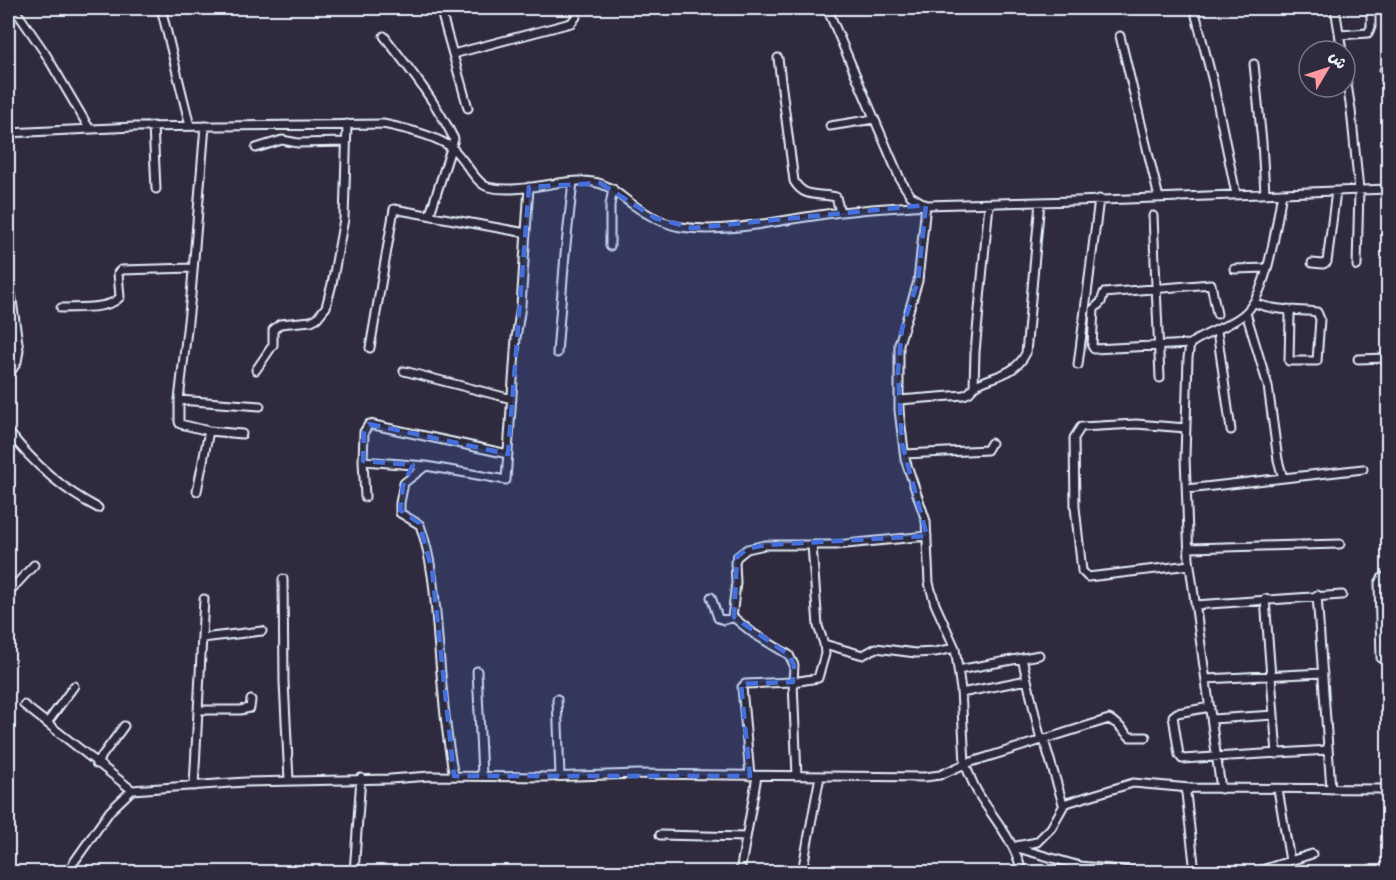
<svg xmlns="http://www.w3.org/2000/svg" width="1396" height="880" font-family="Kalam,'Playpen Sans Arabic',sans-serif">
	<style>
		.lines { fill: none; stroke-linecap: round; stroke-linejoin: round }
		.street-casing { stroke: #e8f1f8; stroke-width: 11 }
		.street { stroke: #2f2a3d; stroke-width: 7 }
		.marked { fill: #466fde; fill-opacity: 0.2; stroke: #466fde; stroke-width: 4.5; stroke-dasharray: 12 8; stroke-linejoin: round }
	</style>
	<rect width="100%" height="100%" fill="#2f2a3d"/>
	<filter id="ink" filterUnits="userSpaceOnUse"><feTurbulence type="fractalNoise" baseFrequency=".0167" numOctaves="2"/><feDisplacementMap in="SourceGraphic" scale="12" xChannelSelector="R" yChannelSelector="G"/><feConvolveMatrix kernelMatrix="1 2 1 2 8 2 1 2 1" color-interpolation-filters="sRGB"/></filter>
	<g filter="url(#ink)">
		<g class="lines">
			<defs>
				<path id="street" d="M14 8 45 53 89 128
					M161 8 190 126
					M440 8 468 108
					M827 8 901 181 911 196 926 205 1076 201 1388 189
					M1194 8 1213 82 1236 194
					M1335 8 1342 51
					M1340 35 1368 33 1371 27V8
					M384 36C409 68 436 102 454 139L430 214
					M1120 36 1159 198
					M453 54 571 23 576 17 574 8
					M778 58 794 181C804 199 820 193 836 197L840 212
					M1254 64 1262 142 1265 193
					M1384 70H1388
					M1345 71 1351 110 1359 190 1357 266
					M153 126 156 189
					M205 126 191 295 179 400V422L180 424 209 431 242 434
					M830 126 874 119
					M8 133 134 127 383 124C403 128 437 136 452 148 464 158 476 184 488 187 523 195 559 177 593 182 609 184 619 195 632 204 646 214 663 224 681 227 726 234 780 220 826 214 859 209 892 208 926 205L918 281 899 344V410L905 459 926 521 929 583 935 604 955 648 961 690 965 764 1109 719 1117 724 1130 737H1146
					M256 148 282 140 298 143 346 142
					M1153 216 1160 378
					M610 246V205L613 189
					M1312 263 1323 264 1327 262 1336 191
					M1234 269 1267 268
					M8 272 19 350 17 362 8 376
					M1255 303C1274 311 1297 310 1317 312L1320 319 1317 361H1289L1290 315 1288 309
					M61 308C76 307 109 310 120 297L118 273 121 270 193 268
					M1246 313 1268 386 1278 460 1283 478
					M1217 331 1231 430
					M1190 344 1094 349 1092 346 1094 309 1101 302 1104 293 1211 284 1217 314
					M370 348 394 209 526 233
					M557 353 565 254 573 182
					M1358 359 1388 358
					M1078 365 1099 199
					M256 370 273 345V330L280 324 311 321 317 318 326 307 332 284 344 219 347 124
					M404 371 512 399
					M974 386C993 375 1015 376 1026 353L1040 202
					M179 400 260 406
					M899 400 964 395 970 392 974 386 975 352 989 204
					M1186 428 1136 424 1081 427 1074 438 1075 507 1082 571 1088 577 1190 565
					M8 431C33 463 61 489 98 508
					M905 454 987 450 991 443
					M363 461 364 432 369 424 508 454
					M426 466 404 483 400 503V513L420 525C433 562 435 599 438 638 442 684 445 731 454 776
					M1187 489 1363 469
					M197 491 209 431
					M365 497 363 461 426 466 506 480 516 338 521 306 529 187
					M812 545 818 626 824 644
					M1189 548 1340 544
					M283 579 284 682 289 780
					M8 593 34 565
					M1317 595 1331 789
					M711 597 718 618 724 620 732 618 736 583 735 562 737 557 747 549 765 545H836L927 536
					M1265 599 1277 754
					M1195 605 1342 595
					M733 617 754 634 789 655 794 665 793 682 745 684 742 687 750 776
					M202 638 262 631
					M1022 658 1040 736 1044 740 1063 804 1133 783 1190 788
					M1381 658 1379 583 1382 578 1388 576
					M958 670 1039 655
					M477 671 482 776
					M1206 679 1323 673
					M961 693 1027 680
					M557 699 560 776
					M24 705 132 790
					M1210 707 1177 713 1173 716 1179 755 1182 759 1328 750
					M199 710H240L250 708 251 700
					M1212 719 1274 715
					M47 723 74 686
					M96 764 124 726
					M797 776 793 682 818 678 825 654 824 644 863 655 876 648 916 653 935 652 955 648
					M194 786 204 599
					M1221 789 1189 559 1185 457 1188 358 1190 344C1206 332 1227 328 1243 315 1268 296 1276 225 1282 193
					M660 835 746 837
					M1016 846 1037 842 1051 828 1064 805
					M1014 847 1080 866 1141 872
					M1290 861 1312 854
					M67 872 110 811 132 790 245 782 390 779 430 776 545 777 638 774 925 777 940 775 965 764C970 776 974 788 981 798 998 824 1014 841 1022 872
					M354 872 361 778
					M740 872 757 776
					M802 872 820 776
					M1195 872 1186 793 1190 788 1388 789
					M1255 872 1290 861 1278 789"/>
			</defs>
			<use href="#street" class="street-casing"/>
			<use href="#street" class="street"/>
		</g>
	</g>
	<path class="marked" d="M600 183 655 218 692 228 926 205 918 281 902 329 898 372 902 443 927 536 765 545 747 549 737 557 734 617 789 655 794 665 793 682 741 684 750 776H454L432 570 419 523 400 510 403 485 413 465 363 461 364 432 369 424 508 454 529 187Z"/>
	<rect width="1396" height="880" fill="none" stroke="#2f2a3d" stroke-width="30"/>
	<rect x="15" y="15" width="1366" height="850" fill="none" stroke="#e8f1f8" stroke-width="2" filter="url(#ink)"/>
	<g transform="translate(1327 69) rotate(51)"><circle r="28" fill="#2f2a3d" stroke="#797a88" stroke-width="1.5"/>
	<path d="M0-4.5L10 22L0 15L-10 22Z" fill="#ff9aa2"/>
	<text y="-9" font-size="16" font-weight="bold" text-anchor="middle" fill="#e8f1f8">ش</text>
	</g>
</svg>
